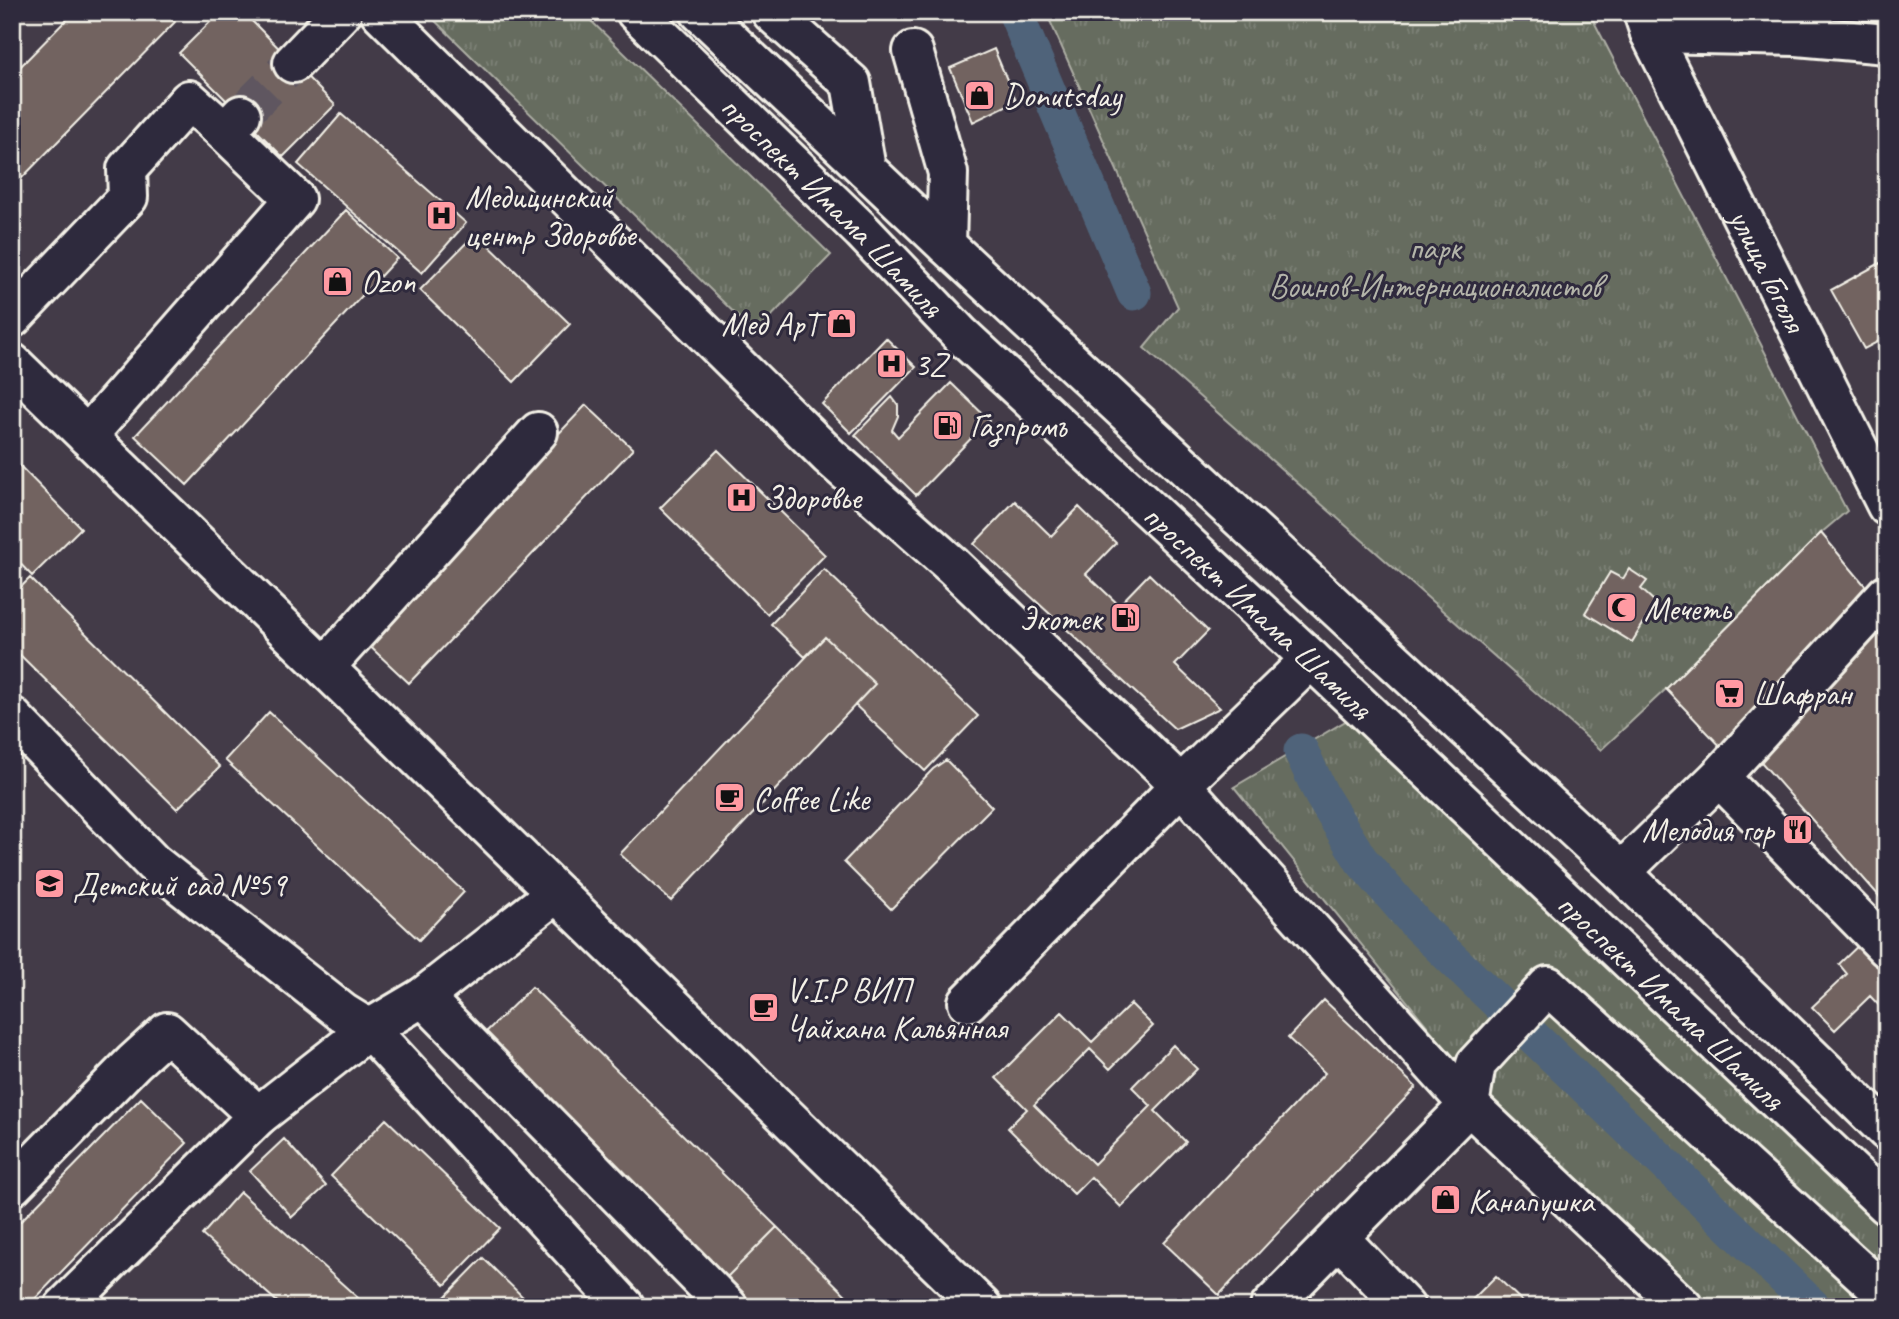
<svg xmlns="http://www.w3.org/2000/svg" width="1899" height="1319" font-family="Caveat,sans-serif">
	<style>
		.park { fill: url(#park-tufts); stroke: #adaea4; stroke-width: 2 }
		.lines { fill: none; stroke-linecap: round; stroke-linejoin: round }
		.canal { stroke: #4f647a; stroke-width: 35 }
		.building { fill: #726460; stroke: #f4f1e8; stroke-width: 2 }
		.minor-tunnel { stroke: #5e5660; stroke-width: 38; stroke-dasharray: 38 19; stroke-linecap: butt }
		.minor-casing { stroke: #f4f1e8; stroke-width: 44 }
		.major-casing { stroke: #f4f1e8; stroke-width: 44 }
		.minor { stroke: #2f2a3d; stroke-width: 38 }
		.major { stroke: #2f2a3d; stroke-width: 38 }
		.labels { text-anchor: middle; stroke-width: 6; stroke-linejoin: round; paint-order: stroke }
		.poi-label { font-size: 33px; fill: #f4f1e8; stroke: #2f2a3d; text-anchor: start }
		.street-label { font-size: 33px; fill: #f4f1e8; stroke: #2f2a3d }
		.park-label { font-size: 33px; fill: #b4b5aa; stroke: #2f2a3d }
	</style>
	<defs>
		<pattern id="park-tufts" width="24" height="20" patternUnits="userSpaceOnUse" patternTransform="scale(1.75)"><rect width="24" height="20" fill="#666c5f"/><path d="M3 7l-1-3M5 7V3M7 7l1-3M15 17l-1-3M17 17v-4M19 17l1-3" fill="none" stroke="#7c8176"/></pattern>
	</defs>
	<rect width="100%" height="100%" fill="#433b48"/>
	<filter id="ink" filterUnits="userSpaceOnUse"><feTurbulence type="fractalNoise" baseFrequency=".0143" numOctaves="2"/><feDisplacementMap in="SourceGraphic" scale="14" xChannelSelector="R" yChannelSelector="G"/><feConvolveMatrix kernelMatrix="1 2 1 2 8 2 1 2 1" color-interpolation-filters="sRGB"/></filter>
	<g filter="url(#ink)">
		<path class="park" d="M426 12H582L831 255 755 333Z
			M1046 12H1589L1847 511 1821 533 1666 689 1601 750 1144 348 1178 307Z
			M1349 719 1887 1227V1307H1713L1474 1084 1234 787Z"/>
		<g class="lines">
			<path class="canal" d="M1015 12 1134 293
				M1301 751 1322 796 1361 860 1418 926 1814 1307"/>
		</g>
		<path class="building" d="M74 12H165L175 22 12 188V75Z
			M220 12H243L335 105 283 157 179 53Z
			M994 49 1016 101 973 122 950 68Z
			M341 114 466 223 422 273 298 164Z
			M346 210 397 258 187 485 135 436Z
			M476 233 570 324 514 382 420 290Z
			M1884 261 1887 267V337L1864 349 1831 290Z
			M886 338 916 367 851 433 822 404Z
			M951 383 989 420 916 495 855 435 892 397 898 405V416L892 430 898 437Z
			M586 405 633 449 409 683 363 640Z
			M718 450 825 555 767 614 660 508Z
			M12 458 81 528 32 576 12 555Z
			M1015 501 1051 536 1079 507 1116 543 1086 574 1119 605 1149 574 1208 631 1175 665 1220 708 1175 729 974 544Z
			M1821 533 1873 595 1725 751 1666 689Z
			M824 569 978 716 925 771 855 705 875 684 825 637 805 657 771 624Z
			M1629 569 1647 581 1641 589 1656 603 1632 642 1585 613 1610 572 1623 579Z
			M30 578 220 767 177 809 12 647V596Z
			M1879 621 1887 629V746L1879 754 1887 763V905L1755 755Z
			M825 637 875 684 671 901 620 854Z
			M269 712 464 892 419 940 225 760Z
			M946 760 992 807 891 909 844 862 933 769Z
			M1863 941 1887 965V1014L1870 996 1835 1030 1812 1007 1847 974 1839 964Z
			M532 987 777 1227 724 1280 480 1038Z
			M1324 1000 1416 1087 1219 1295 1164 1243 1325 1073 1288 1038Z
			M1131 1004 1153 1026 1110 1069 1090 1049 1034 1105 1094 1164 1151 1106 1132 1087 1173 1045 1197 1069 1155 1111 1186 1142 1121 1207 1091 1177 1074 1194 1008 1128 1027 1109 996 1078 1062 1012 1092 1042Z
			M141 1098 187 1143 27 1307H12V1230Z
			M386 1119 500 1228 445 1285 331 1176Z
			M284 1139 326 1186 292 1217 250 1171Z
			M240 1192 368 1307H283L202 1235Z
			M777 1227 858 1307H752L724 1280Z
			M483 1258 533 1307H435Z
			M1496 1276 1528 1307H1465Z"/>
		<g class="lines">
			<path class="minor-tunnel" d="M241 115 293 63"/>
			<defs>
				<g id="minor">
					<path d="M380 12 829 456 953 566 1181 785 1469 1105 1683 1307"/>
					<path d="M771 12 851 83 866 169"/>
					<path id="s1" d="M1643 12 1650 33 1887 506"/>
					<path d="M1650 33 1797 36 1887 44"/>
					<path d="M913 51 948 173 946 245"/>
					<path d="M293 63 342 12"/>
					<path d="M12 318 128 197 127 169 189 100 225 132"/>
					<path d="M12 363 982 1307"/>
					<path d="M87 436 295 199 225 132 241 115"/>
					<path d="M325 667 538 432"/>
					<path d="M12 717 153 863 343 1013 369 1029 625 1307"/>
					<path d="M1719 777 1887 948"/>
					<path d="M1621 872 1719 777 1887 594"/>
					<path d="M423 997 728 1307"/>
					<path d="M968 1002 1181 785 1311 659"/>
					<path d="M12 1186 134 1062 167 1032 258 1116"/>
					<path d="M1339 1238 1405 1307"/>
					<path d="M64 1307 258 1116 369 1029 423 997 556 893"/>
					<path d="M1270 1307 1469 1105 1476 1064 1548 986 1887 1296"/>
				</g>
				<g id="major">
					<path id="s2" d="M636 12 862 231 961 335 1311 659 1887 1205"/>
					<path d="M700 12 946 245 1621 872 1887 1131"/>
				</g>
			</defs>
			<use href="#minor" class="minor-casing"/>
			<use href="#major" class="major-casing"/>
			<use href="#minor" class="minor"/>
			<use href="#major" class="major"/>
		</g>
	</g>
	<defs>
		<symbol id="shop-square" viewBox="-11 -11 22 22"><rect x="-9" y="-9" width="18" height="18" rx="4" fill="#ff9aa2" stroke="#2f2a3d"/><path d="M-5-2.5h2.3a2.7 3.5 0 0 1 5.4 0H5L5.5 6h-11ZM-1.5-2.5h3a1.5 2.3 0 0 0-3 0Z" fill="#111"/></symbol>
		<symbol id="hospital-square" viewBox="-11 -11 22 22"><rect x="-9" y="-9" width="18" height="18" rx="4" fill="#ff9aa2" stroke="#2f2a3d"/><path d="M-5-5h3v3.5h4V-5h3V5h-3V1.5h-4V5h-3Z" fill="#111"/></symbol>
		<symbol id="fuel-square" viewBox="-11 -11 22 22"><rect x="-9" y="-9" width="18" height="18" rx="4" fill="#ff9aa2" stroke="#2f2a3d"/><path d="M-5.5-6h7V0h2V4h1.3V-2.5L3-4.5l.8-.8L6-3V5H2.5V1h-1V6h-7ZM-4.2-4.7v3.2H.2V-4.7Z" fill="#111"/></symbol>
		<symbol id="mosque-square" viewBox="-11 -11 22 22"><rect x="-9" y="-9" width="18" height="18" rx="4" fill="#ff9aa2" stroke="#2f2a3d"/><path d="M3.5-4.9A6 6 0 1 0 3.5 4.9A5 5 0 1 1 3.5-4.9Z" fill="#111"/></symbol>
		<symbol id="supermarket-square" viewBox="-11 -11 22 22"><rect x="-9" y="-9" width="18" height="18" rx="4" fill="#ff9aa2" stroke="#2f2a3d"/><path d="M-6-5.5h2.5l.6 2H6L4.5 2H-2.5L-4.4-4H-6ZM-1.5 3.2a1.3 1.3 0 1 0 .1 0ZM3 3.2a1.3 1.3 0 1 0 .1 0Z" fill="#111"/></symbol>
		<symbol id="cafe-square" viewBox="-11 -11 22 22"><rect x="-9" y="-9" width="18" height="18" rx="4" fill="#ff9aa2" stroke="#2f2a3d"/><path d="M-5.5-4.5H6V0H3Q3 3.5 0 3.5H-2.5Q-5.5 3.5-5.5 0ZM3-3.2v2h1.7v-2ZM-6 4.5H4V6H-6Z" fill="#111"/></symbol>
		<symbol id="restaurant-square" viewBox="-11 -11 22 22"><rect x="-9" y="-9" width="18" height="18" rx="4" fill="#ff9aa2" stroke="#2f2a3d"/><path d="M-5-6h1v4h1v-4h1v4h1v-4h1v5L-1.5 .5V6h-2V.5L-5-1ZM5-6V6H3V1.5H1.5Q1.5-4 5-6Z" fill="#111"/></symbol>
		<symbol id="school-square" viewBox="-11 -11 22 22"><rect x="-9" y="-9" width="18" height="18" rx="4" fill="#ff9aa2" stroke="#2f2a3d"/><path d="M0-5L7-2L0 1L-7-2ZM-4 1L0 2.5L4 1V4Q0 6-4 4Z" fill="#111"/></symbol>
	</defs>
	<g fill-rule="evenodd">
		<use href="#shop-square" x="962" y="78" width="35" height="35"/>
		<use href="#hospital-square" x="424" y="198" width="35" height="35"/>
		<use href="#shop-square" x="320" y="264" width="35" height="35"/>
		<use href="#shop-square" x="824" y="306" width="35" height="35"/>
		<use href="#hospital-square" x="874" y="346" width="35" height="35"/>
		<use href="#fuel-square" x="930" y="408" width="35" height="35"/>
		<use href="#hospital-square" x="724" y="480" width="35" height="35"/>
		<use href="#mosque-square" x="1604" y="590" width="35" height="35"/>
		<use href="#fuel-square" x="1108" y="600" width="35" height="35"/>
		<use href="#supermarket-square" x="1712" y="676" width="35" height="35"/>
		<use href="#cafe-square" x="712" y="780" width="35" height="35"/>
		<use href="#restaurant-square" x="1780" y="812" width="35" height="35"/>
		<use href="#school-square" x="32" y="866" width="35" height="35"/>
		<use href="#cafe-square" x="746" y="990" width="35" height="35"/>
		<use href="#shop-square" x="1428" y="1182" width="35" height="35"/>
	</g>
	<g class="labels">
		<g class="poi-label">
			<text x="1003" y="107">Donutsday</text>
			<text x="465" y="208">Медицинский<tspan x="465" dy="38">центр Здоровье</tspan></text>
			<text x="361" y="293">Ozon</text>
			<text x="819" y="335" text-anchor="end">Мед АрТ</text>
			<text x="914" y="376">3Z</text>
			<text x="970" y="437">Газпромъ</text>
			<text x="764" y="509">Здоровье</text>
			<text x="1644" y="620">Мечеть</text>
			<text x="1102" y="630" text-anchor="end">Экотек</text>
			<text x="1753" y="705">Шафран</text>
			<text x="753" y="810">Coffee Like</text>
			<text x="1774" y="841" text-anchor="end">Мелодия гор</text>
			<text x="73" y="896">Детский сад №59</text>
			<text x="786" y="1001">V.I.P ВИП<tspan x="786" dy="38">Чайхана Кальянная</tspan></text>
			<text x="1468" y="1212">Канапушка</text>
		</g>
		<g class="street-label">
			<text dy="12" stroke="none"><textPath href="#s2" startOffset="276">проспект Имама Шамиля</textPath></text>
			<text dy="12" stroke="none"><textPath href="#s1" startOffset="287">улица Гоголя</textPath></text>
			<text dy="12" stroke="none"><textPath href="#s2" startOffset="864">проспект Имама Шамиля</textPath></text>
			<text dy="12" stroke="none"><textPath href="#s2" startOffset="1432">проспект Имама Шамиля</textPath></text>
		</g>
		<g class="park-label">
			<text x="1435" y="259">парк<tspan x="1435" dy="38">Воинов-Интернационалистов</tspan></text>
		</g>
	</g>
	<rect width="1899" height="1319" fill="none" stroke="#2f2a3d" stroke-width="42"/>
	<rect x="21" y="21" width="1857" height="1277" fill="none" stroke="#f4f1e8" stroke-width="2.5" filter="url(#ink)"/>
</svg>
